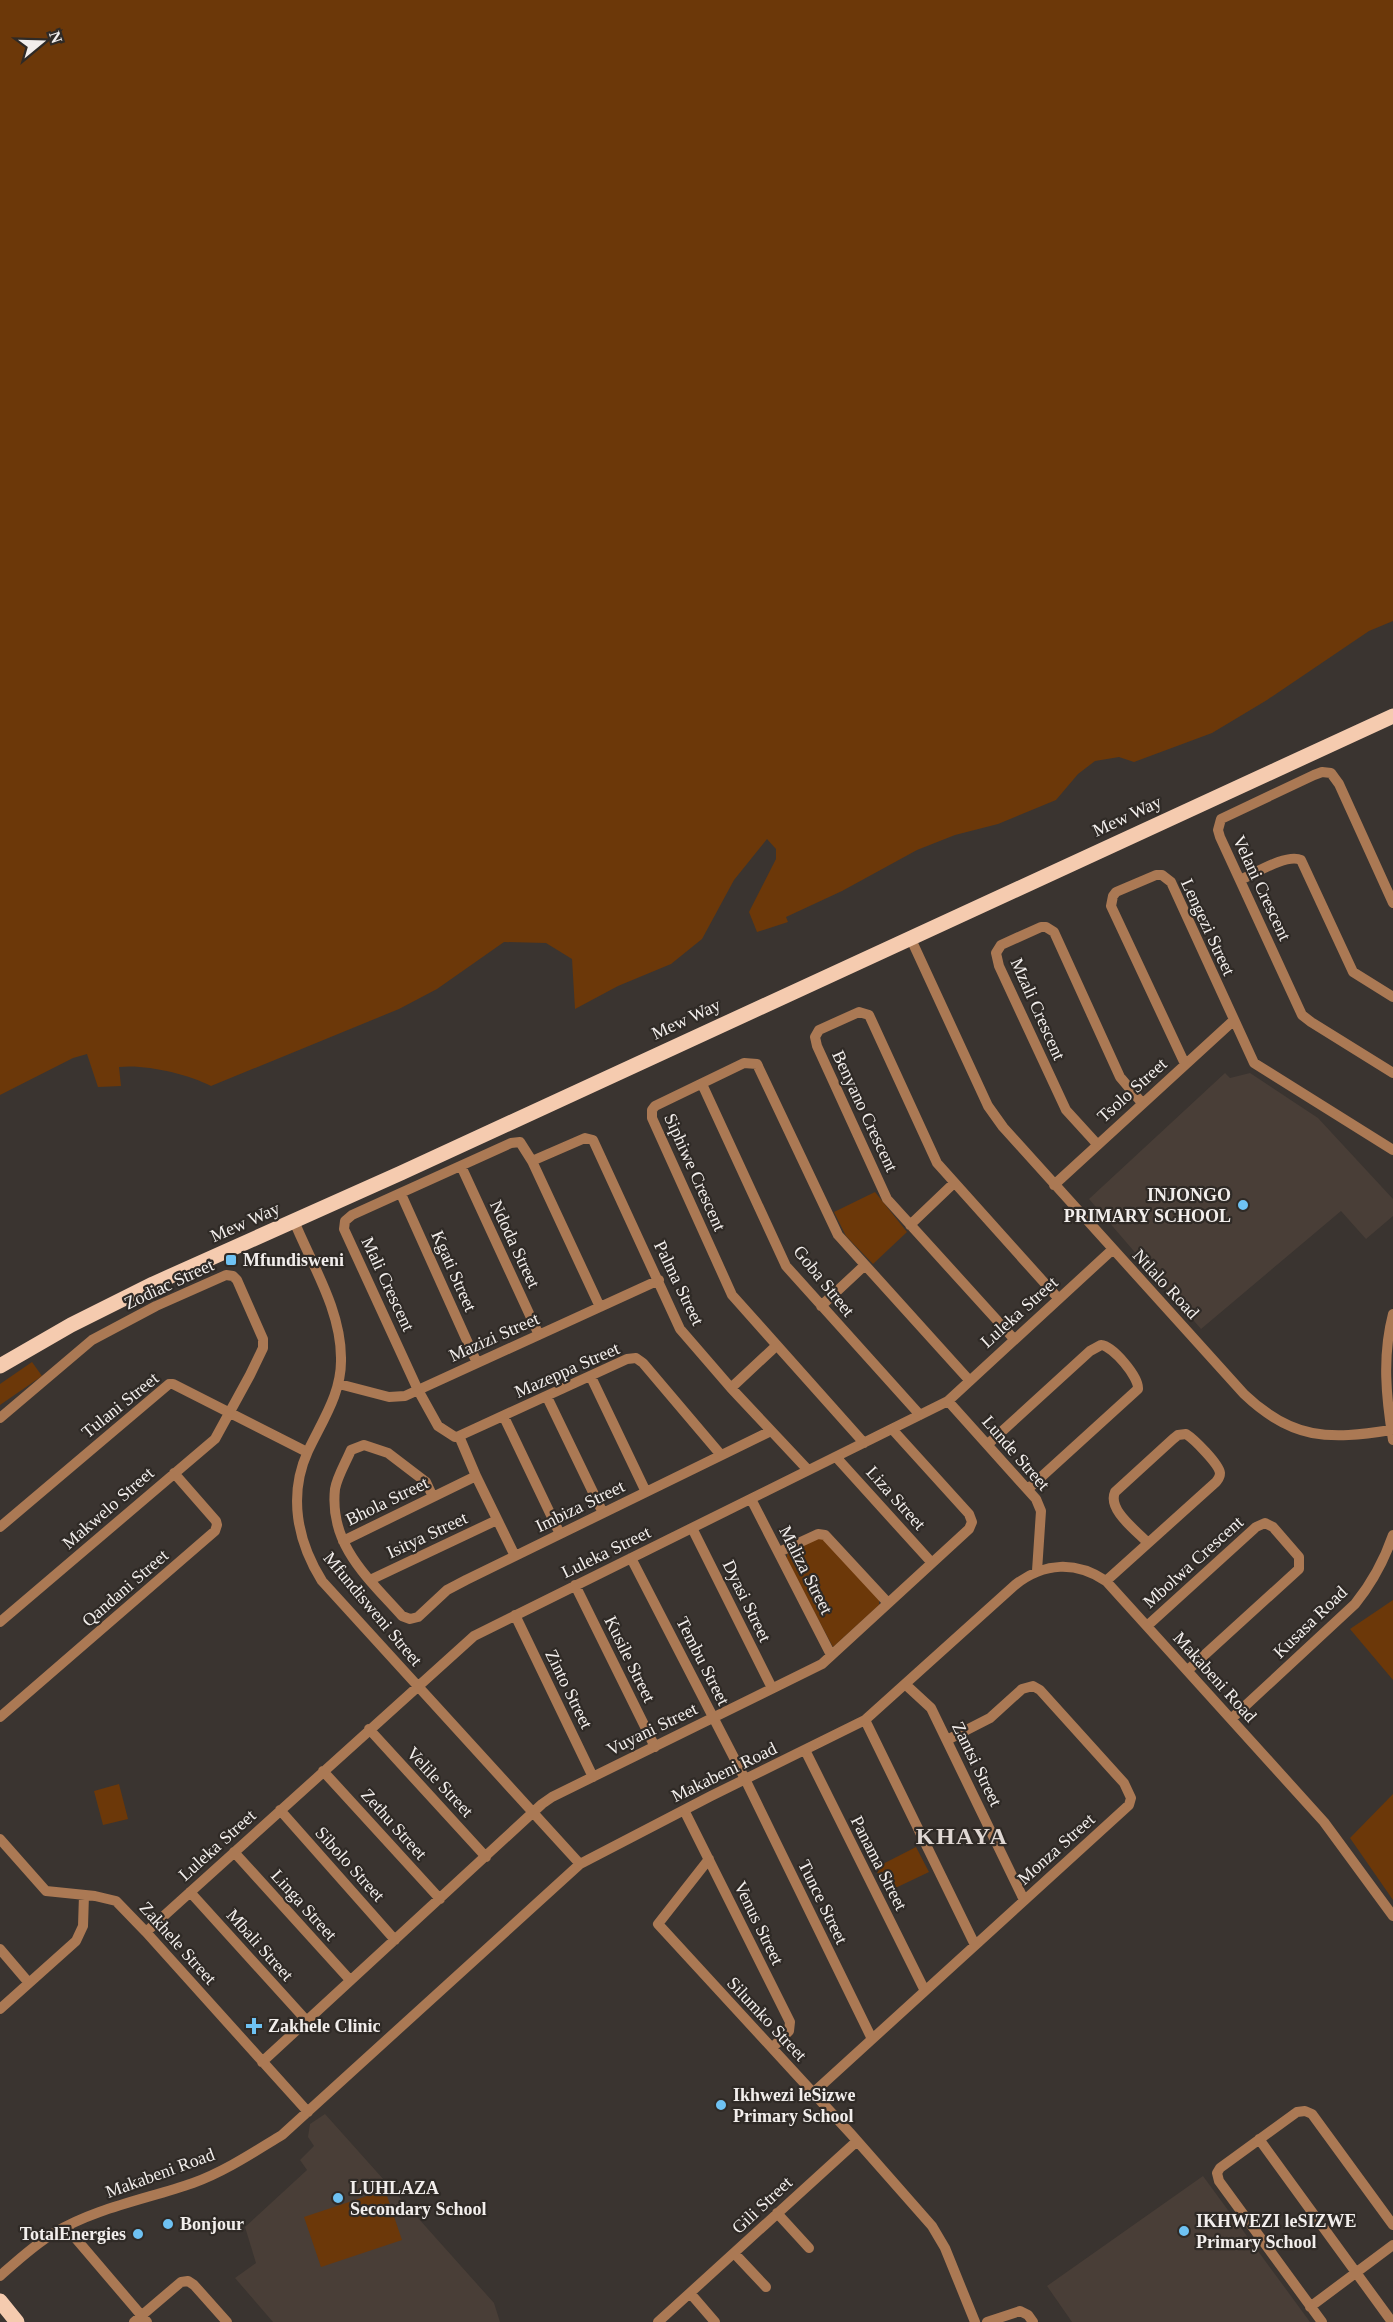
<svg xmlns="http://www.w3.org/2000/svg" width="1393" height="2322" font-family="Georgia,serif">
	<style>
		.built { fill: #493e37 }
		.green { fill: #6c3809 }
		.lines { fill: none; stroke-linecap: round; stroke-linejoin: round }
		.minor { stroke: #ab7954; stroke-width: 10 }
		.primary { stroke: #f5cbaf; stroke-width: 15 }
		.poi-dot { fill: #6ec2f3; stroke: #2f2a26; stroke-width: 2 }
		.labels { text-anchor: middle; stroke-width: 4.5; stroke-linejoin: round; paint-order: stroke }
		.street-label { font-size: 18px; fill: #f2eeec; stroke: #2f2a26 }
		.poi-label { font-size: 18px; font-weight: bold; fill: #f2eeec; stroke: #2f2a26; text-anchor: start }
		.district-label { font-size: 24px; font-weight: bold; letter-spacing: 1.5px; fill: #dfd7d3; stroke: #2f2a26 }
	</style>
	<rect width="100%" height="100%" fill="#3a3430"/>
	<path class="built" d="M1225 1073 1230 1078 1250 1073 1318 1118 1393 1199V1216L1366 1239 1341 1211 1201 1329 1089 1199Z
		M325 2114 494 2303 500 2322H273L235 2278 256 2263 245 2227 307 2170 300 2160 314 2146 308 2137 310 2124Z
		M1203 2176 1310 2322H1072L1047 2286Z"/>
	<path class="green" d="M0 0H1393V621L1369 631 1267 700 1212 733 1134 762 1119 757 1095 761 1078 774 1056 800 998 824 955 835 917 850 842 891 786 917 788 922 757 932 749 912 776 859V849L767 839 734 880 702 939 671 964 618 986 575 1009 572 959 546 943 504 942 437 989 399 1009 211 1086C188 1074 145 1064 119 1067L121 1086 98 1087 87 1054 73 1058 0 1095Z
		M875 1192 907 1232 873 1264 846 1236 834 1212Z
		M32 1362 42 1376 0 1405V1384Z
		M816 1538H823L879 1600V1605L833 1647 787 1561V1554Z
		M1393 1600V1680L1350 1629Z
		M119 1784 128 1819 103 1825 94 1791Z
		M1393 1794V1900L1350 1838Z
		M916 1847 929 1872 887 1892 875 1868Z
		M385 2190 402 2240 321 2267 304 2217Z"/>
	<g class="lines">
		<path class="minor" d="M1240 880C1254 874 1287 853 1301 860L1353 972 1393 997
			M1393 903 1339 784 1331 773 1322 772 1314 775 1221 819 1218 830 1220 837 1302 1015 1311 1022 1393 1073
			M910 937 988 1106 1003 1127 1244 1394C1292 1440 1329 1440 1391 1430
			M1185 1064 1111 906 1113 896 1116 892 1156 875H1162L1171 882 1254 1063 1393 1150
			M702 1084 786 1266 920 1415
			M1097 1144 1066 1110 999 966 996 953 1001 945 1041 927H1046L1054 932 1120 1077 1142 1103
			M532 1161 585 1138 593 1140 680 1329 731 1388 808 1470
			M461 1166 539 1335
			M1054 1185 1233 1021
			M401 1194 477 1363
			M294 1221C312 1265 341 1310 341 1358 342 1393 322 1421 308 1451 288 1495 297 1541 322 1581L580 1864
			M910 1225 954 1183
			M821 1306 865 1265
			M1393 1314C1382 1356 1386 1397 1393 1440
			M1014 1339 887 1199 817 1046 815 1037 819 1030 859 1012 869 1015 937 1163 1058 1298
			M591 1377 646 1492
			M339 1384 389 1397 405 1396 659 1280
			M731 1388 776 1346
			M547 1397 603 1513
			M948 1401 1036 1499 1041 1511 1037 1571
			M504 1417 560 1534
			M0 1418 92 1340 156 1306 226 1275 233 1276 237 1280 263 1339V1348L250 1375 215 1439 0 1622
			M459 1436 455 1437 438 1426 418 1390 344 1229 345 1221 352 1215 511 1143 520 1142 532 1161 600 1307
			M459 1436 627 1359 636 1358 643 1363 721 1455
			M459 1436 476 1476 515 1556
			M864 1443 732 1295 652 1118V1110L655 1106 744 1063 757 1064 838 1235 969 1380
			M988 1444 1090 1351 1101 1345C1113 1346 1139 1377 1138 1389L1028 1489
			M836 1457 932 1563
			M433 1497 426 1482 388 1453 364 1445 351 1450C346 1462 337 1477 335 1489 329 1545 368 1578 402 1616L410 1619 418 1617 447 1590 466 1580 771 1431
			M751 1499 831 1655
			M0 1527 169 1384H173L307 1452
			M692 1528 772 1688
			M343 1541 476 1476
			M779 1552 818 1534 825 1535 888 1603
			M631 1558 745 1779 872 2039
			M370 1580 497 1520
			M1106 1581 1216 1482C1218 1479 1220 1478 1220 1473 1219 1464 1194 1439 1186 1434L1178 1435 1173 1439 1115 1492C1107 1510 1137 1531 1148 1543
			M575 1585 655 1747
			M515 1615 593 1777
			M1147 1626 1256 1527 1265 1523 1273 1527 1299 1557V1569L1188 1670
			M905 1684 931 1708 1024 1900
			M0 1717 215 1531 217 1525 216 1521 174 1473
			M1231 1719 1355 1604C1372 1583 1384 1561 1393 1535
			M865 1720 975 1945
			M369 1729 486 1857
			M805 1750 925 1991
			M323 1771 440 1899
			M280 1810 395 1940
			M684 1810 790 2022 789 2031 772 2048
			M0 1839 46 1891 95 1896 116 1901 146 1932 308 2112
			M234 1852 350 1980
			M709 1859 658 1924 851 2134 932 2226 945 2248 975 2322
			M190 1892 306 2020
			M146 1932 474 1636 948 1401 1112 1250
			M0 1949 29 1983
			M0 2009 76 1941 83 1926 84 1895
			M262 2062 542 1804 552 1797 822 1664 969 1529 972 1522 969 1514 892 1429
			M813 2093 1129 1805 1131 1798 1124 1783 1040 1690 1033 1686 1022 1689 990 1718 947 1740
			M1259 2139 1392 2322
			M777 2213 809 2248
			M66 2227 147 2322
			M734 2253 766 2287
			M0 2276C17 2261 34 2245 54 2233 95 2208 147 2199 193 2183 224 2172 254 2152 282 2135L580 1864 711 1796 865 1720 1015 1585C1044 1562 1076 1561 1106 1581L1324 1822 1393 1916
			M690 2293 715 2322
			M1310 2307 1393 2245
			M134 2322 181 2282 188 2281 194 2285 227 2322
			M658 2322 857 2141
			M987 2322 1020 2311 1028 2315 1033 2322
			M1322 2322 1219 2181 1217 2173 1220 2168 1297 2112 1305 2111 1312 2114 1393 2225"/>
		<path class="primary" d="M0 1366 71 1325 153 1284 401 1173 1393 716
			M0 2301 17 2322"/>
	</g>
	<g class="poi-dot">
		<circle cx="1243" cy="1205" r="6"/>
		<rect x="225" y="1254" width="12" height="12" rx="3"/>
		<path d="M251 2017h6v6h6v6h-6v6h-6v-6h-6v-6h6z"/>
		<circle cx="721" cy="2105" r="6"/>
		<circle cx="338" cy="2198" r="6"/>
		<circle cx="168" cy="2224" r="6"/>
		<circle cx="1184" cy="2231" r="6"/>
		<circle cx="138" cy="2234" r="6"/>
	</g>
	<g class="labels">
		<g class="street-label">
			<text transform="translate(1127 816) rotate(-25)" y="6">Mew Way</text>
			<text transform="translate(1262 888) rotate(65)" y="6">Velani Crescent</text>
			<text transform="translate(1208 927) rotate(65)" y="6">Lengezi Street</text>
			<text transform="translate(1038 1009) rotate(66)" y="6">Mzali Crescent</text>
			<text transform="translate(686 1019) rotate(-25)" y="6">Mew Way</text>
			<text transform="translate(1132 1090) rotate(-42)" y="6">Tsolo Street</text>
			<text transform="translate(865 1111) rotate(65)" y="6">Benyano Crescent</text>
			<text transform="translate(695 1172) rotate(66)" y="6">Siphiwe Crescent</text>
			<text transform="translate(245 1222) rotate(-24)" y="6">Mew Way</text>
			<text transform="translate(515 1244) rotate(65)" y="6">Ndoda Street</text>
			<text transform="translate(454 1271) rotate(66)" y="6">Kgati Street</text>
			<text transform="translate(824 1281) rotate(51)" y="6">Goba Street</text>
			<text transform="translate(679 1283) rotate(64)" y="6">Palma Street</text>
			<text transform="translate(169 1284) rotate(-25)" y="6">Zodiac Street</text>
			<text transform="translate(388 1284) rotate(65)" y="6">Mali Crescent</text>
			<text transform="translate(1166 1284) rotate(47)" y="6">Ntlalo Road</text>
			<text transform="translate(1019 1312) rotate(-42)" y="6">Luleka Street</text>
			<text transform="translate(494 1337) rotate(-24)" y="6">Mazizi Street</text>
			<text transform="translate(567 1370) rotate(-24)" y="6">Mazeppa Street</text>
			<text transform="translate(120 1405) rotate(-39)" y="6">Tulani Street</text>
			<text transform="translate(1016 1453) rotate(49)" y="6">Lunde Street</text>
			<text transform="translate(896 1498) rotate(48)" y="6">Liza Street</text>
			<text transform="translate(387 1501) rotate(-26)" y="6">Bhola Street</text>
			<text transform="translate(580 1506) rotate(-26)" y="6">Imbiza Street</text>
			<text transform="translate(108 1508) rotate(-41)" y="6">Makwelo Street</text>
			<text transform="translate(427 1535) rotate(-25)" y="6">Isitya Street</text>
			<text transform="translate(606 1552) rotate(-26)" y="6">Luleka Street</text>
			<text transform="translate(1193 1562) rotate(-42)" y="6">Mbolwa Crescent</text>
			<text transform="translate(806 1570) rotate(63)" y="6">Maliza Street</text>
			<text transform="translate(125 1588) rotate(-41)" y="6">Qandani Street</text>
			<text transform="translate(747 1601) rotate(64)" y="6">Dyasi Street</text>
			<text transform="translate(373 1609) rotate(50)" y="6">Mfundisweni Street</text>
			<text transform="translate(1310 1622) rotate(-44)" y="6">Kusasa Road</text>
			<text transform="translate(630 1659) rotate(64)" y="6">Kusile Street</text>
			<text transform="translate(703 1661) rotate(63)" y="6">Tembu Street</text>
			<text transform="translate(1215 1677) rotate(48)" y="6">Makabeni Road</text>
			<text transform="translate(569 1689) rotate(64)" y="6">Zinto Street</text>
			<text transform="translate(652 1729) rotate(-26)" y="6">Vuyani Street</text>
			<text transform="translate(977 1764) rotate(64)" y="6">Zantsi Street</text>
			<text transform="translate(724 1772) rotate(-26)" y="6">Makabeni Road</text>
			<text transform="translate(440 1782) rotate(47)" y="6">Velile Street</text>
			<text transform="translate(394 1824) rotate(48)" y="6">Zethu Street</text>
			<text transform="translate(217 1845) rotate(-42)" y="6">Luleka Street</text>
			<text transform="translate(1056 1849) rotate(-42)" y="6">Monza Street</text>
			<text transform="translate(879 1863) rotate(63)" y="6">Panama Street</text>
			<text transform="translate(350 1864) rotate(48)" y="6">Sibolo Street</text>
			<text transform="translate(823 1902) rotate(64)" y="6">Tunce Street</text>
			<text transform="translate(304 1905) rotate(48)" y="6">Linga Street</text>
			<text transform="translate(759 1923) rotate(64)" y="6">Venus Street</text>
			<text transform="translate(178 1943) rotate(48)" y="6">Zakhele Street</text>
			<text transform="translate(260 1945) rotate(48)" y="6">Mbali Street</text>
			<text transform="translate(767 2019) rotate(47)" y="6">Silumko Street</text>
			<text transform="translate(160 2173) rotate(-20)" y="6">Makabeni Road</text>
			<text transform="translate(762 2205) rotate(-43)" y="6">Gili Street</text>
		</g>
		<g class="poi-label">
			<text x="1231" y="1201" text-anchor="end">INJONGO<tspan x="1231" dy="21">PRIMARY SCHOOL</tspan></text>
			<text x="243" y="1266">Mfundisweni</text>
			<text x="268" y="2032">Zakhele Clinic</text>
			<text x="733" y="2101">Ikhwezi leSizwe<tspan x="733" dy="21">Primary School</tspan></text>
			<text x="350" y="2194">LUHLAZA<tspan x="350" dy="21">Secondary School</tspan></text>
			<text x="1196" y="2227">IKHWEZI leSIZWE<tspan x="1196" dy="21">Primary School</tspan></text>
			<text x="180" y="2230">Bonjour</text>
			<text x="126" y="2240" text-anchor="end">TotalEnergies</text>
		</g>
		<g class="district-label">
			<text x="962" y="1844">KHAYA</text>
		</g>
	</g>
	<g transform="translate(42 42) rotate(71)" stroke="#2f2a26" stroke-width="4.5" paint-order="stroke">
	<path d="M0-4.5L10 22L0 15L-10 22Z" fill="#f2eeec"/>
	<text y="-9" font-size="16" font-weight="bold" text-anchor="middle" fill="#f2eeec">N</text>
	</g>
</svg>
